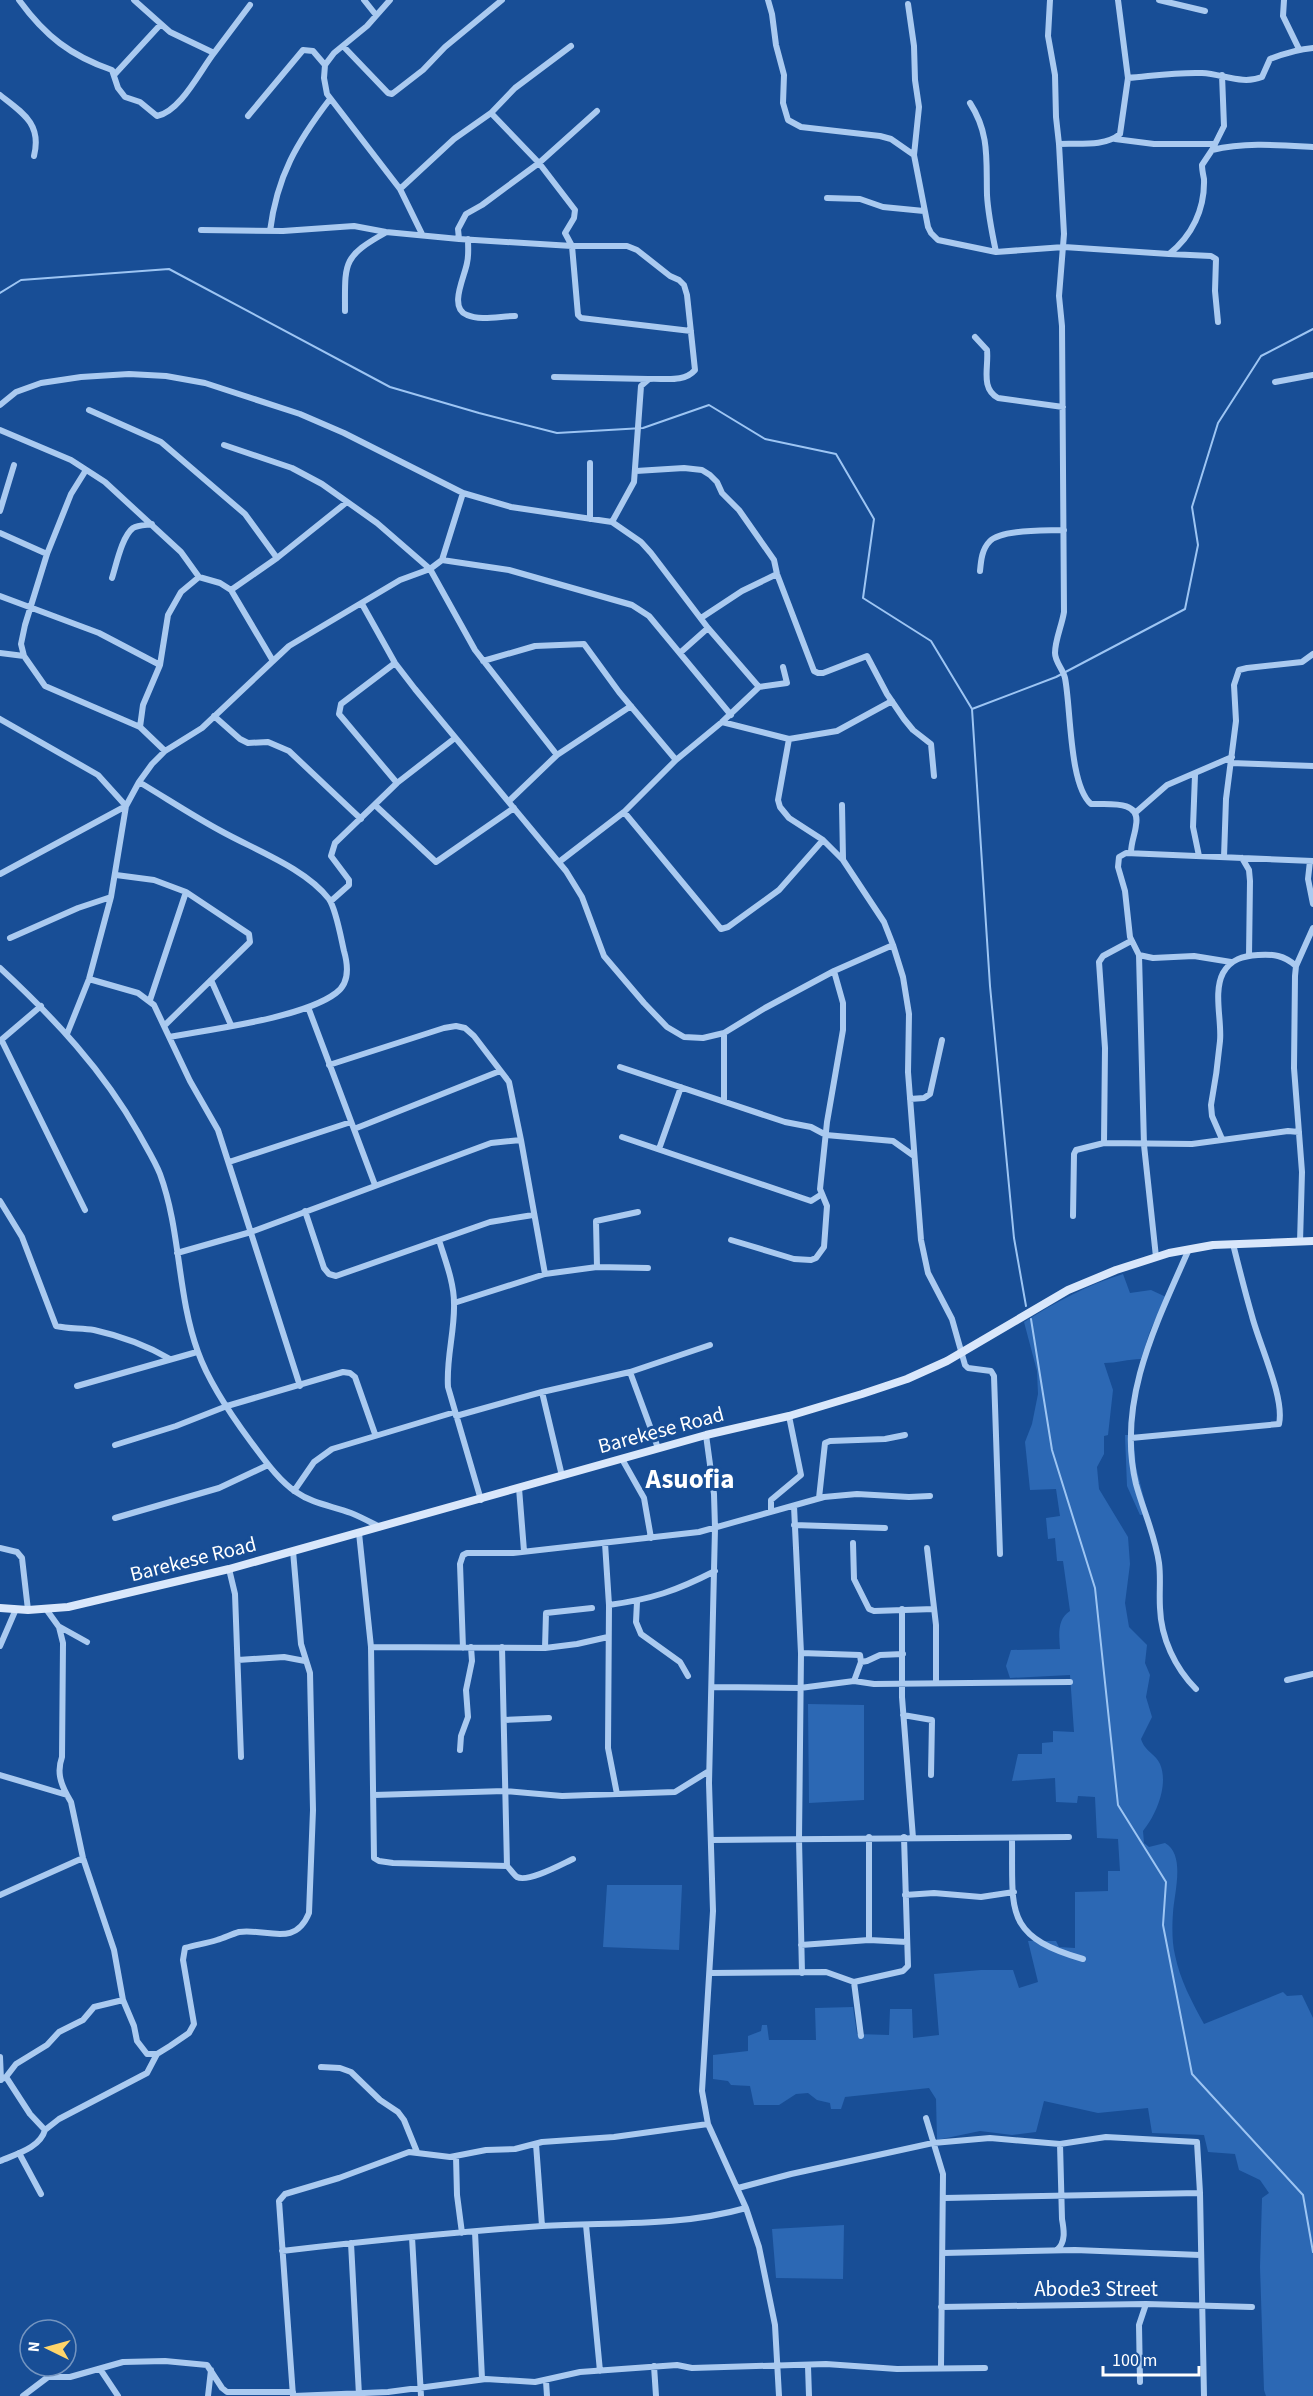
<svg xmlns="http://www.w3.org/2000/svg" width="1313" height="2396" font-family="'Source Sans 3',sans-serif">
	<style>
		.green { fill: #2c68b4 }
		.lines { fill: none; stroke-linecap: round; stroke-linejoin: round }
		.stream { stroke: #9dc5f3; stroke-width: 2 }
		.minor { stroke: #aacaf0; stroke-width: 6 }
		.secondary { stroke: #d9e7fb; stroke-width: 8 }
		.labels { text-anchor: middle; stroke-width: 6; stroke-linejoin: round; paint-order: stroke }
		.street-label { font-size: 21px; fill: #fff; stroke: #184e96 }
		.district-label { font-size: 27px; font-weight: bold; fill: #fff; stroke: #184e96 }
	</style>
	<rect width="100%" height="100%" fill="#184e96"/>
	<path class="green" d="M1123 1274 1130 1293 1151 1290 1166 1297 1150 1331 1141 1359C1128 1359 1117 1363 1104 1363L1113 1390 1108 1435 1104 1436V1454L1097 1467 1099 1489 1128 1537 1130 1564 1125 1603 1129 1627 1147 1645 1145 1663 1150 1675 1146 1697 1152 1717 1141 1739C1145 1752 1155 1753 1160 1764 1169 1785 1156 1815 1143 1831L1144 1843 1149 1847 1165 1843C1186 1855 1174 1893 1173 1913 1172 1926 1172 1943 1175 1955 1180 1980 1192 2002 1204 2024L1283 1992 1287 1996 1302 1995 1313 2018V2396H1266L1264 2390 1260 2267 1262 2198 1269 2193 1260 2180 1239 2170 1235 2154 1208 2152 1204 2135 1152 2133 1148 2108 1098 2113 1044 2101 1036 2132 1012 2135 980 2131 937 2140 936 2099 929 2088 845 2097 841 2109H831L830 2103 817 2100 808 2093 796 2094 779 2105H754L750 2086 731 2085 728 2081 713 2079V2055L748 2051V2036L761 2031 762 2025H767L769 2040H816L815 2008 853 2007 857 2034 889 2035 890 2009H912L913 2038 939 2035 934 1974 981 1970H1013L1019 1988 1038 1982 1028 1941H1056L1059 1947 1075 1948V1892L1108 1891V1871H1120L1118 1839 1097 1838 1095 1797 1078 1796 1077 1803 1056 1802 1055 1778 1012 1781 1018 1754H1042V1743L1053 1742V1731L1074 1732 1070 1675 1010 1678 1006 1666 1011 1650 1060 1649C1059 1635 1057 1619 1070 1611L1063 1561H1057L1055 1538 1048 1539 1046 1518 1060 1516 1056 1489 1030 1490 1025 1442 1032 1424 1038 1394 1037 1371 1024 1322C1056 1302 1087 1285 1123 1274Z
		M1125 1435H1129L1130 1442H1134L1136 1467 1148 1514 1140 1515 1127 1486Z
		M808 1704 864 1705V1800L809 1803Z
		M607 1885H682L679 1950 603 1947Z
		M844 2225 843 2279 776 2278 772 2229Z"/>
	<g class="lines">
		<path class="stream" d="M0 293 21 280 169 269 390 387 479 413 557 433 643 428 709 405 765 439 836 454 874 519 863 598 931 641 972 709 990 986 1014 1238 1026 1306
			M972 709 1056 677 1185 609 1198 545 1192 507 1218 423 1261 356 1313 329
			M1031 1319 1052 1450 1095 1588 1118 1805 1166 1882 1163 1925 1192 2074 1303 2195 1313 2252"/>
		<path class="minor" d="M19 0C45 36 71 56 112 70L118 88 125 97 140 102 157 116C180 112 200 71 214 53
			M134 0 170 32 214 53 250 5
			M364 0 376 15
			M390 0 367 26 334 53 325 65 324 78 327 94 400 189 422 234
			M768 0 772 14 776 45 784 75 783 103 788 120 801 127 880 136 891 139 914 155 928 227 931 233 938 240 996 252 1064 247 1169 254C1192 236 1205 209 1204 179 1203 174 1202 170 1202 165L1212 150 1224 126 1222 75
			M1050 0 1048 36 1055 75 1056 117 1059 144 1064 234 1059 296 1062 326 1064 612C1062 625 1055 640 1055 653 1055 662 1063 669 1065 678 1071 708 1069 785 1091 804 1107 805 1141 799 1136 825 1135 835 1131 842 1131 853
			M1159 0 1205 11
			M1284 0 1283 16 1299 49
			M908 4 914 46 915 80 919 107 914 155
			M343 46 388 93 392 94 423 70 445 47 502 0
			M115 74 161 24
			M1128 78C1152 76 1177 72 1202 73 1223 74 1242 85 1262 77L1270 59C1283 54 1300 49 1313 48
			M0 95C23 113 42 124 34 156
			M970 103C990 134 986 160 987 195 988 214 992 233 996 252
			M491 113 539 163 575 210 574 218 565 233 572 246 578 315 581 318 691 331
			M248 116 303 50 313 51 325 65
			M1115 139 1154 144H1215
			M1059 144C1078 143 1105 147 1120 134L1128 78 1118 0
			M1212 150C1245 142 1279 145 1313 147
			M400 189 454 139 491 113 515 88 571 46
			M827 198 860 199 883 207 924 211
			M201 230 283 231 354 226 386 232 459 239 572 246H627L637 250 670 276 679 280 684 285 687 295 695 370C684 383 664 378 649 379L641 386 634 482 612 522
			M270 231C277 176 297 142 330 99
			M459 239 458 229 466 214 482 205 539 163 597 111
			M468 239C468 247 469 255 467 263 465 276 448 308 467 315 480 321 501 316 515 316
			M1169 254 1211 256 1216 259 1215 291 1218 322
			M345 311C345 263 342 257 385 233
			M975 337 987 350C989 367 980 388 998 398L1063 407
			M554 377 648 379
			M1275 382 1313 375
			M0 405 16 392 41 383 81 377 129 374 166 376 205 383 300 414 344 433 463 493 511 507 612 522 641 542 651 553 708 628 759 687
			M89 410 161 442 245 514 277 558
			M0 430 71 460 105 482 181 552 199 577 220 583 231 590 277 558 347 502
			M224 445 292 468 322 484 377 523 430 569 475 650 557 755
			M86 470 71 494 47 554 25 625 21 644 24 656 45 686 140 727 165 751
			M636 471 684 468 702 470 710 475 717 482 722 493 739 510 774 560 777 574 814 671 818 673H823L867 656 887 694 904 719 913 730 931 744 934 776
			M0 511 14 465
			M590 519V463
			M0 533 47 554
			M442 560 463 493
			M980 571C981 560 982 549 990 541 1002 529 1046 531 1064 530
			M112 578C116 566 122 536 133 528 138 525 146 525 152 524
			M231 590 273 661
			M0 596 99 633 160 665
			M362 604 395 663 415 689 566 871 582 897 604 956 644 1003 667 1027 684 1037 703 1038 724 1033 765 1008 834 971 893 945
			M701 618 742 591 777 574
			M681 652 708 628
			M0 653 24 656
			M483 661 535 646 584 644 619 692 676 760
			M395 663 341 704 339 714 397 783
			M214 716 240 739 248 743 268 742 289 751 361 819
			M0 719 98 775 126 806 0 874
			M722 722 789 739 778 800 780 807 789 818 823 840 843 860 884 922 893 945 903 977 909 1014 908 1072 921 1240 928 1273 952 1319 965 1365 968 1368 991 1371 994 1376 1000 1554
			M140 727 143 705 160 665 168 615 181 592 199 577
			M789 739 837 731 892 701
			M1231 763 1313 766
			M1195 775 1193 827 1199 856
			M139 782C166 798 193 816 221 831 255 850 305 868 329 899 336 909 341 938 344 951 348 965 350 983 336 993 303 1018 212 1029 169 1037
			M509 801 557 755 631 706
			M842 805 843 859
			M376 806 436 862 514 808
			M624 812 721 929 728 927 779 890 823 840
			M1135 813 1167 785 1232 757
			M1224 857 1226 799 1236 721 1234 685 1239 670 1247 668 1302 662 1313 654
			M1242 858 1249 870 1250 881 1249 956
			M1310 861 1308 879 1313 904
			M559 862 624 812 676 760 722 722 759 687 787 683 783 667
			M116 875 154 880 186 892 249 934 250 942 164 1026
			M331 901 349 885V880L331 856 335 843 397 783 455 738
			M10 938 78 908 111 897
			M1139 955 1153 958 1194 956 1231 962
			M0 968C54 1018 103 1070 139 1134 146 1147 155 1161 160 1174 181 1231 177 1295 198 1352 209 1383 231 1415 251 1442 264 1459 278 1480 296 1492 313 1504 333 1506 351 1513 361 1517 370 1522 380 1527
			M89 979 138 993 154 1005 190 1081 218 1130 300 1386
			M211 980 231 1025
			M150 1000 186 892
			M308 1007 375 1185
			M724 1033V1101
			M67 1034 89 979 111 897 126 806 139 782 152 764 165 751 202 728 289 646 400 580 430 569 442 560 509 570 632 605 649 616 731 715
			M0 1041 41 1006
			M2 1041 85 1210
			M329 1065 444 1028 456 1026 465 1028 474 1036 509 1082 521 1140
			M620 1067 785 1122 811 1127 826 1135 893 1141 914 1156
			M910 1099 924 1098 930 1094 942 1040
			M354 1129 500 1071
			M622 1137 811 1201 822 1194
			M1222 1139 1212 1116 1211 1105C1215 1084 1218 1063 1220 1041 1222 1021 1213 992 1223 973 1231 959 1243 956 1258 955 1273 954 1284 955 1296 966
			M1104 1143 1105 1048 1099 962 1103 956 1131 941
			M659 1149 681 1087
			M229 1162 351 1122
			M0 1201 22 1237 56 1326C69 1329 81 1328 94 1330 121 1336 146 1345 170 1359
			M305 1211 324 1268 329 1274 336 1276 490 1222 533 1215
			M1073 1216 1074 1154 1076 1150 1104 1143 1192 1144 1288 1131 1299 1132
			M439 1240C445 1260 454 1282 454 1303 455 1331 446 1358 448 1387L481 1500
			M731 1240 794 1259 811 1260 816 1258 824 1247 827 1206 820 1189 827 1122 843 1030V1003L834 971
			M1300 1242 1302 1172 1294 1068 1295 976 1296 966 1313 928
			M1189 1249C1157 1322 1116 1401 1136 1484 1143 1510 1155 1535 1159 1563 1161 1578 1159 1592 1160 1608 1161 1638 1175 1668 1196 1689
			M177 1253 251 1232 491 1143 521 1140 545 1274
			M1156 1257 1144 1145 1139 955 1130 937 1125 891 1118 867 1119 857 1126 853 1313 861
			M597 1267 596 1221 638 1212
			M454 1303 545 1274 597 1267 648 1268
			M630 1372 658 1448
			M77 1386 197 1352
			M542 1392 562 1476
			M456 1416 542 1392 630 1372 710 1345
			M706 1435 714 1494 715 1528 709 1783 713 1911 702 2091 708 2124 746 2208 759 2247 775 2325 779 2396
			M1131 1438 1279 1424C1285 1398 1259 1344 1252 1316 1245 1292 1239 1268 1233 1244
			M115 1445 176 1426 227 1406 343 1372 350 1373 355 1377 375 1434
			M622 1459 644 1498 651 1538
			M519 1488 524 1551
			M294 1491 314 1462 332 1449 455 1412
			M819 1498 825 1443 830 1441 885 1439 905 1435
			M794 1506 801 1653 799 1839 802 1973
			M771 1511V1500L801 1475 789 1416
			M115 1518 219 1488 268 1465
			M794 1525 885 1528
			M359 1533 371 1647 374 1858 379 1861 393 1863 507 1866
			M605 1543 609 1605 608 1748 617 1794
			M853 1543 854 1579 869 1609 874 1611 934 1609
			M0 1548 17 1552 22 1558 28 1610
			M927 1548 936 1625V1682
			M229 1569 235 1594 241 1757
			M637 1602 636 1622 641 1634 680 1662 688 1676
			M609 1605C652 1599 676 1591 715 1571
			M46 1609 59 1627 63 1643 62 1757C57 1771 60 1782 67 1795
			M902 1609V1697L913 1838
			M60 1627 87 1642
			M0 1646 16 1609
			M371 1647 545 1648 577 1644 608 1637
			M502 1647 507 1866C510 1869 514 1875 517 1877 528 1883 562 1864 573 1859
			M463 1648 460 1564 463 1555 467 1553H513L699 1532 824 1497 857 1494 909 1497 930 1496
			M545 1648 546 1613 592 1608
			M801 1653 860 1655 861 1662 854 1681
			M238 1660 284 1657 305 1661
			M861 1662 867 1661 880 1655 903 1654
			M1287 1680 1313 1674
			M712 1687 800 1688 854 1681 874 1684 1070 1682
			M903 1715 932 1720 931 1775
			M504 1720 549 1718
			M460 1750 461 1736 468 1717 466 1690 472 1661 471 1647
			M0 1775 67 1795 71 1802 83 1858 114 1950 123 2000 134 2026 137 2041 147 2054H157L170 2046 189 2033 194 2024 183 1960 185 1948C196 1945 207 1943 217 1940 224 1938 232 1934 239 1932 267 1928 295 1948 309 1913L313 1810 310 1673 301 1644 293 1551
			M374 1795 505 1791 562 1796 675 1792 709 1771
			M1012 1838C1013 1911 1003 1936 1083 1959
			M711 1840 1069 1837
			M0 1895 83 1858
			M905 1895 934 1893 981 1897 1014 1892
			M869 1940V1837
			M801 1945 869 1940 907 1942
			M710 1973 826 1972 854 1982
			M861 2036 854 1982 903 1971 908 1966 904 1837
			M0 2057 1 2080
			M321 2067 340 2068 351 2072 380 2100 398 2112 404 2120 417 2152
			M6 2077 30 2114 45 2130 59 2119 147 2073 157 2054
			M0 2080 6 2077 16 2064 47 2045 59 2032 83 2020 94 2007 123 2000
			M926 2118 943 2174 941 2367
			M536 2144 542 2226
			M19 2153 41 2194
			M456 2156 457 2195 462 2233
			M0 2161C16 2154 40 2148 45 2130
			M738 2188 791 2174 933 2143 990 2138 1060 2144 1106 2137 1197 2142 1200 2193 1204 2396
			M944 2198 1200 2193
			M586 2225 600 2371
			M475 2232 482 2379
			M412 2237 421 2396
			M351 2243 359 2395
			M1057 2250C1066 2242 1064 2230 1062 2219L1060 2144
			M282 2251C369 2241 455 2232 542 2226 611 2222 679 2227 746 2208
			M943 2253 1075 2250 1200 2255
			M941 2307 1146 2304 1252 2307
			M654 2366 656 2396
			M808 2366 809 2396
			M100 2369 118 2396
			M546 2381 547 2396
			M1140 2382 1139 2325 1146 2304
			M23 2396 48 2377H70L123 2362 165 2361 207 2365 222 2388 227 2392H293
			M208 2396 211 2370
			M293 2396 279 2201 285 2194 339 2178 409 2152 450 2157 486 2150 515 2149 542 2142 614 2137 708 2124
			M294 2396 388 2392 486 2379 535 2382 580 2372 677 2365 692 2368 826 2364 897 2369 985 2368"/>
		<path class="secondary" d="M0 1608 28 1610 68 1607 229 1569 706 1435 789 1416 862 1394 907 1379 947 1361 1068 1290 1116 1270 1169 1253 1213 1245 1313 1241"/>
	</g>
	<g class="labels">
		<g class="street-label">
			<text transform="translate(661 1430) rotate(-15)" y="7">Barekese Road</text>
			<text transform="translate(193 1559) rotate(-14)" y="7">Barekese Road</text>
			<text x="1096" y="2296">Abode3 Street</text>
		</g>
		<g class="district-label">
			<text x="690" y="1488">Asuofia</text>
		</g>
	</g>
	<g transform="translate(48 2348) rotate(275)"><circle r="28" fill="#184e96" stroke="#7495c0" stroke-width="1.5"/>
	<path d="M0-4.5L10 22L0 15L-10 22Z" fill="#ffd56a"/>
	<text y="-9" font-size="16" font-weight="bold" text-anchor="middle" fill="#ffffff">N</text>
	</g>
	<path d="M1103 2366v9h96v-9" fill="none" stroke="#ffffff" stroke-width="3"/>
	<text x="1112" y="2366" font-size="18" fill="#ffffff" stroke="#184e96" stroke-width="4.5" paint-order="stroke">100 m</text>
</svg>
